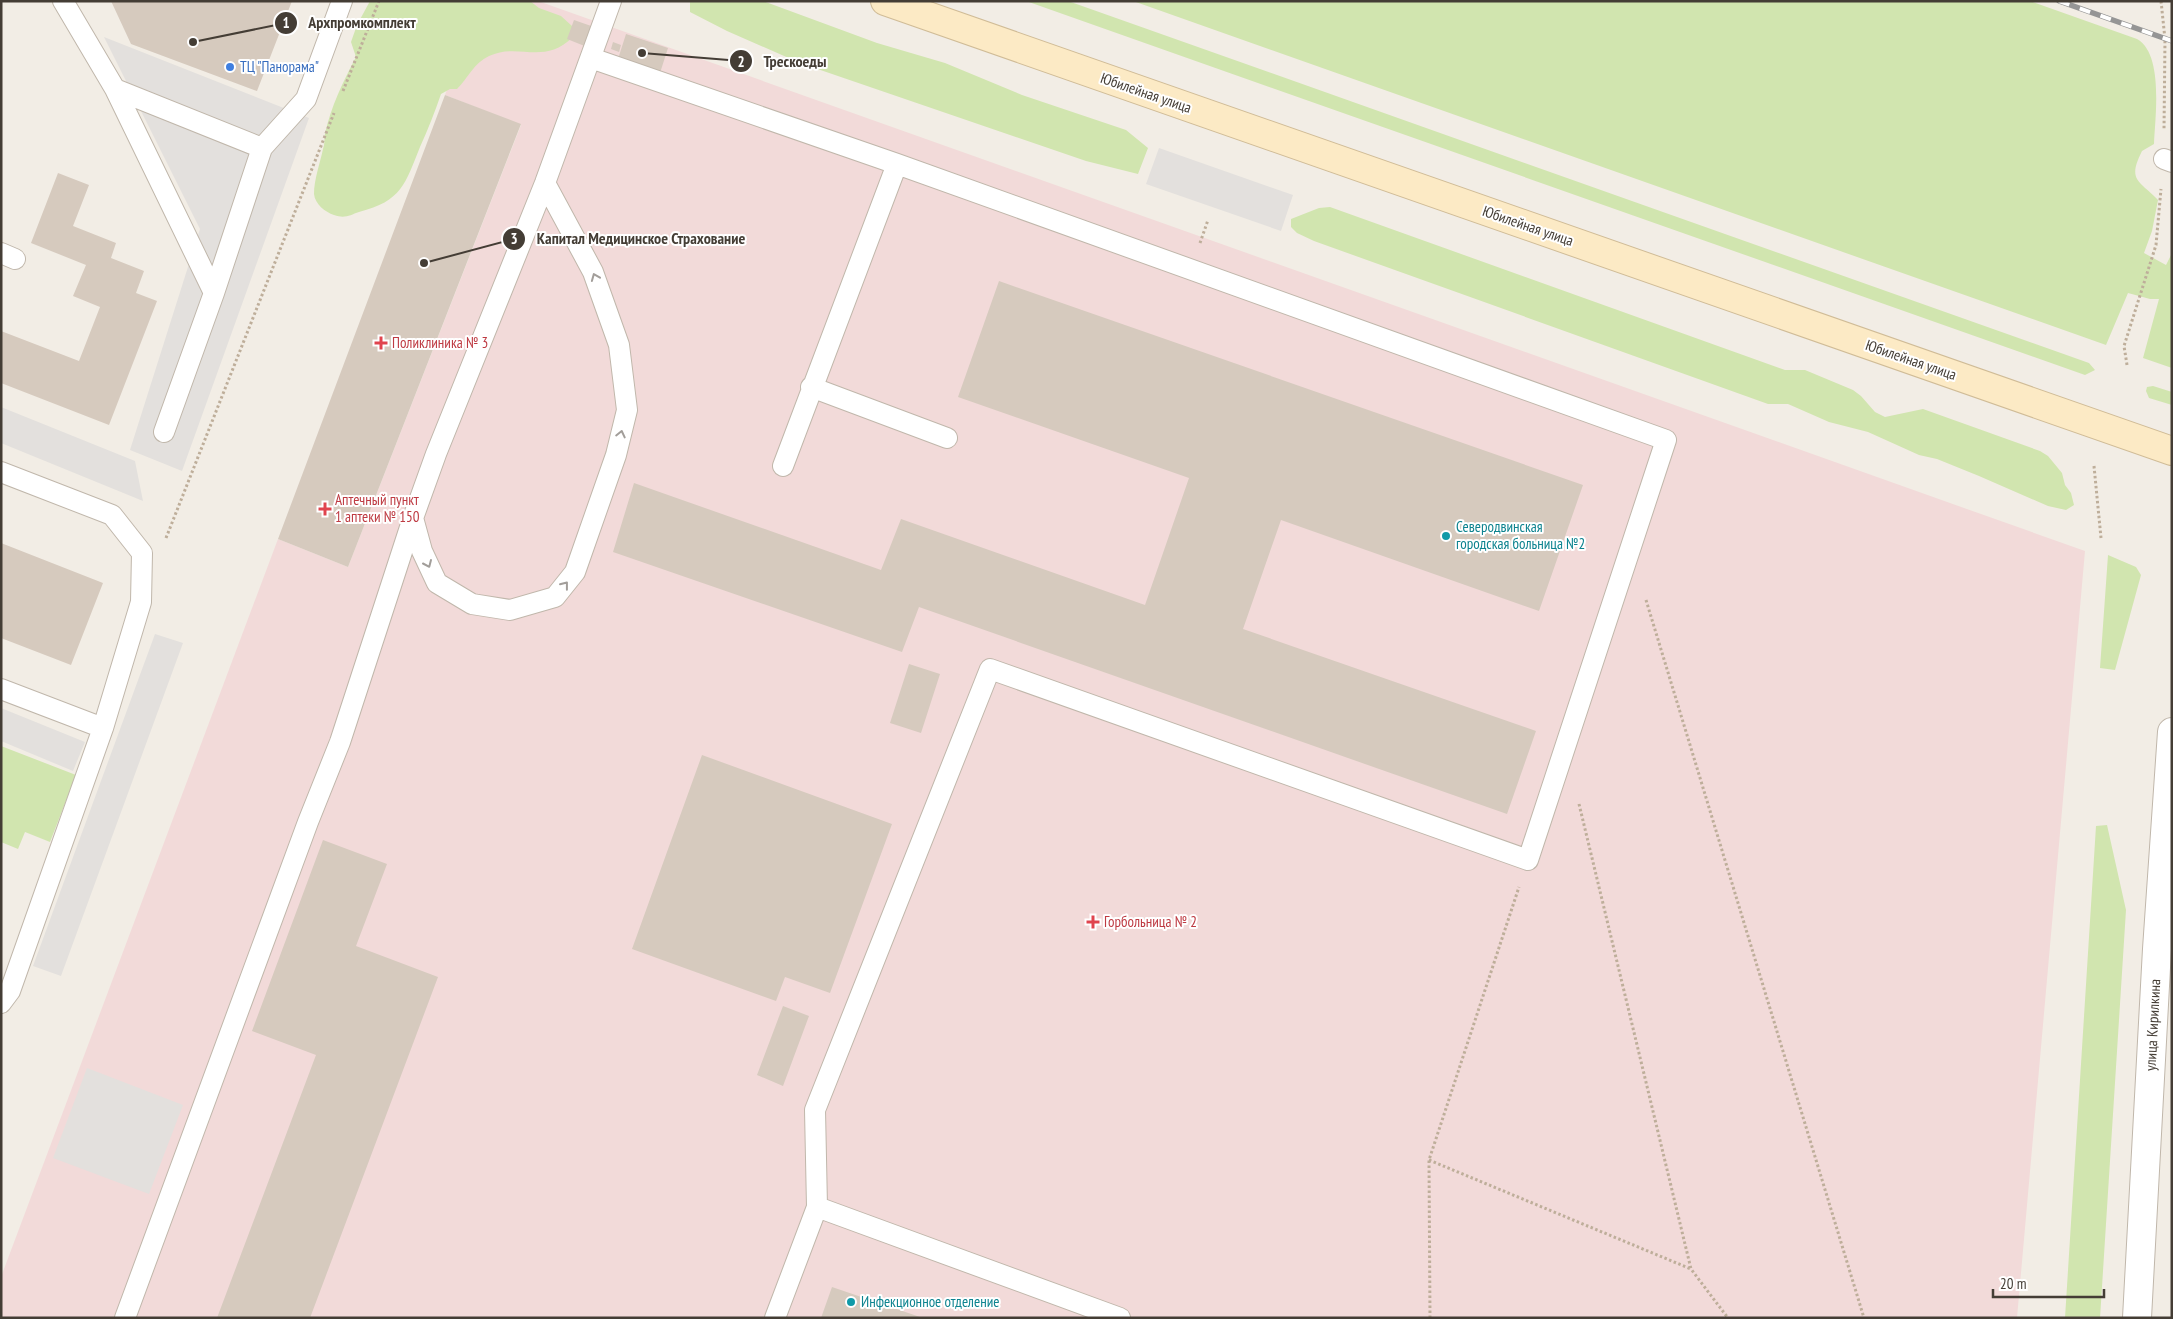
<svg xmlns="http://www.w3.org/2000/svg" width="2173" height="1319" font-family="'PT Sans Narrow',sans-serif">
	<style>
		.medical { fill: #f2dad9 }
		.green { fill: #d1e5af }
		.parking { fill: #e3e0dd }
		.building { fill: #d6cabe }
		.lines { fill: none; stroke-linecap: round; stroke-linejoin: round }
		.service-casing { stroke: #c0b7ab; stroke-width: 22 }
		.minor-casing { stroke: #c0b7ab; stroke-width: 30 }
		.secondary-casing { stroke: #d0bc97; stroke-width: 30 }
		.path { stroke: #beae9a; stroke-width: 3; stroke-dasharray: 2.5 2.5; stroke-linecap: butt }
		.service { stroke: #fff; stroke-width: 20 }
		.minor { stroke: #fff; stroke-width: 28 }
		.secondary { stroke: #fceac5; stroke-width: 28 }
		.rail-casing { stroke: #959595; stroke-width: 5.5 }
		.rail { stroke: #fff; stroke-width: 4; stroke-dasharray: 11; stroke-linecap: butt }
		.oneway { stroke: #a29e9a }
		.shop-dot { fill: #3f7fe0; stroke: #fff; stroke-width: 2 }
		.health-dot { fill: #e0444e; stroke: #fff; stroke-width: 2 }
		.culture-dot { fill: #0f9aa8; stroke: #fff; stroke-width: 2 }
		.labels { text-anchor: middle; stroke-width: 4; stroke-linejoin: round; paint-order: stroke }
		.shop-label { font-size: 15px; fill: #366cbe; stroke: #fff; text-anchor: start }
		.street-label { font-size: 15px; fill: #443d35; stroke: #fff }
		.health-label { font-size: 15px; fill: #be3a42; stroke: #fff; text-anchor: start }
		.culture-label { font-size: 15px; fill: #0d838f; stroke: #fff; text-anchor: start }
		.leader { fill: none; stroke: #443d35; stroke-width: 2 }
		.callout-dot { fill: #443d35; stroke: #fff; stroke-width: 2 }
		.mark-label { font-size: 15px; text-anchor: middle; font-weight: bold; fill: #fff }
		.callout-label { font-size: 16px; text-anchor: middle; font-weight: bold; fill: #443d35; stroke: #fff; stroke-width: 4; stroke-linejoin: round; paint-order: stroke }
	</style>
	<rect width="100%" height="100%" fill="#f2ede5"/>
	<path class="medical" d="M480 1H538L2085 551 2017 1318H1V1277L278 539 348 567 521 125 445 95Z"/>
	<path class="green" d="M370 1H530L539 8 561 16 572 26 573 37C543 66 519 42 489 56 474 63 468 78 457 89H450L441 94C435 112 428 129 420 147 405 184 402 201 359 212 350 215 345 219 334 215 325 212 315 204 314 194 314 180 320 163 323 149 325 144 324 139 325 134 331 106 343 82 356 57L351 42 357 25Z
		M690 1H763L877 43 945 63 1022 95 1126 130 1148 148 1138 174 1086 161 800 63 727 31 690 12Z
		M1026 1H1068L2089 363 2095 370 2085 375Z
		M1133 1H2030L2137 39C2164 54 2155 118 2154 144L2142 151C2127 181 2139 180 2158 200L2152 231 2144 253 2166 265 2172 253V368L2143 358 2159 299H2150L2128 293 2106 345Z
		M1330 207 1785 370H1805L1853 390 1861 396 1875 412 1885 417 1923 409 2040 451 2048 456 2062 473 2065 485 2071 493 2074 505 2066 510 2048 506 1979 476 1937 459 1919 455 1868 432 1829 422 1788 404H1768L1314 241 1297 233 1291 227V219L1319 208Z
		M2153 386 2172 392V405L2149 398 2146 391 2147 387Z
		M2108 555 2136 567 2141 575 2115 670 2100 668Z
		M1 746 76 775 50 842 25 832 18 849 1 842Z
		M2107 825 2126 910 2100 1318H2065L2096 826Z"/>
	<path class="parking" d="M104 37 309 118 182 471 130 450 200 229Z
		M1159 148 1293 195 1281 231 1146 184Z
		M1 407 135 461 143 501 1 443Z
		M155 634 183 643 61 976 33 966Z
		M1 708 85 742 73 771 1 741Z
		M87 1068 183 1105 149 1194 53 1158Z"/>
	<path class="building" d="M111 1H292L257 91 131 44Z
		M574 20 594 27 587 47 567 39Z
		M626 34 668 48 660 73 618 59Z
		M613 42 621 45 619 52 611 49Z
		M445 95 521 124 348 567 278 539Z
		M58 173 89 185 73 226 116 243 111 258 144 271 136 293 157 301 109 425 1 383V331L79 361 100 307 73 296 86 265 31 243Z
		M999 281 1583 485 1539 611 1281 520 1243 629 1536 731 1507 814 919 607 902 652 613 552 634 483 881 570 901 519 1145 605 1189 478 958 397Z
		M1 543 103 583 71 665 1 638Z
		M909 664 940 674 921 733 890 723Z
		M702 755 892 824 830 993 785 977 776 1001 632 949Z
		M323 840 387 864 356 946 438 977 310 1318H217L316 1055 252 1031Z
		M783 1006 809 1016 783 1086 757 1075Z
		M832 1287 920 1317V1318H821Z"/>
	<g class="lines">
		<defs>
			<path id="service" d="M63 1 115 89 214 293 164 432
				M591 58 897 164 1666 440 1528 860 990 669 815 1110 817 1207
				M115 89 262 148
				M2164 159 2172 162
				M1 253 15 259
				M214 293 262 148 306 99 342 1
				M811 387 947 438
				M783 466 897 164
				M1 472 112 515 142 553 141 602 103 728 10 991 1 1003
				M413 518 422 551 437 583 472 604 510 610 555 597 575 572 616 455 627 410 619 345 593 272 545 183
				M1 689 103 728
				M125 1318 308 822 340 742 413 518 436 454 545 183 611 1
				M775 1318 817 1207 1120 1318"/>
			<path id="minor" d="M2137 1318 2157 949 2172 732"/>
			<path id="secondary" d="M885 1 2172 451"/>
		</defs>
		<use href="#service" class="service-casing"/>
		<use href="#minor" class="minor-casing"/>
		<use href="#secondary" class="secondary-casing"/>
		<path class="path" d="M2161 1 2165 39 2164 130
			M343 91 379 1
			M1200 243 1208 220
			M2127 365 2124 346 2156 245 2161 189
			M2094 466 2101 538
			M166 538 334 113
			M1646 600 1864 1318
			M1579 804 1691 1269 1728 1318
			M1429 1160 1691 1269
			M1430 1318 1429 1160 1519 887"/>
		<use href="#service" class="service"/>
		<use href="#minor" class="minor"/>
		<use href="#secondary" class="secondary"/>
		<defs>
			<path id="rail" d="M2059 1 2172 41"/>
		</defs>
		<use href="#rail" class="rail-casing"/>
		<use href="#rail" class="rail"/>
	</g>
	<defs><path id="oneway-chevron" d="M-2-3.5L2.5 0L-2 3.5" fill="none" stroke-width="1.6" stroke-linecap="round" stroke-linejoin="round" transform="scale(1.25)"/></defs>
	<g class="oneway">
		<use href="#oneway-chevron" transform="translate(595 277) rotate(-112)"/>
		<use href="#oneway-chevron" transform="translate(621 434) rotate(-77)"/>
		<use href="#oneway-chevron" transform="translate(428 564) rotate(66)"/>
		<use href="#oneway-chevron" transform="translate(565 585) rotate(-52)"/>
	</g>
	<circle class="shop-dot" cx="230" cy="67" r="5"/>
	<g class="health-dot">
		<path d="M378.5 335.5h5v5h5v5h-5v5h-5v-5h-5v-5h5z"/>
		<path d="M322.5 501.5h5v5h5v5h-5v5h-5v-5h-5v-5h5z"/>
		<path d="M1090.5 914.5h5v5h5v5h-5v5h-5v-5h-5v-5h5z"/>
	</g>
	<g class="culture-dot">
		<circle cx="1446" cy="536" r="5"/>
		<circle cx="851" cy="1302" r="5"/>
	</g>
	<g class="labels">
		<g class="shop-label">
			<text x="240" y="72">ТЦ "Панорама"</text>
		</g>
		<g class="street-label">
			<text transform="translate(1146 93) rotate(19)" y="5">Юбилейная улица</text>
			<text transform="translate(1528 226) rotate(19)" y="5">Юбилейная улица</text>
			<text transform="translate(1911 360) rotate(19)" y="5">Юбилейная улица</text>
			<text transform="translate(2153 1025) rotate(-87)" y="5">улица Кирилкина</text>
		</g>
		<g class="health-label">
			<text x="392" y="348">Поликлиника № 3</text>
			<text x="335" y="505">Аптечный пункт<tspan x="335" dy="17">1 аптеки № 150</tspan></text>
			<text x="1104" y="927">Горбольница № 2</text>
		</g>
		<g class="culture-label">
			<text x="1456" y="532">Северодвинская<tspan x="1456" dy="17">городская больница №2</tspan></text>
			<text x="861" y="1307">Инфекционное отделение</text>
		</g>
	</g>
	<path class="leader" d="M193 42L286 23M642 53L741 61M424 263L514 239"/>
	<g class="callout-dot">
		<circle cx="193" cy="42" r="5"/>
		<circle cx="642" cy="53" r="5"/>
		<circle cx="424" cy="263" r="5"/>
		<circle cx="286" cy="23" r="12"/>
		<circle cx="741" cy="61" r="12"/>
		<circle cx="514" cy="239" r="12"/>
	</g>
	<g class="mark-label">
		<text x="286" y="28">1</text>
		<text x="741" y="67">2</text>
		<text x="514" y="244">3</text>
	</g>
	<g class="callout-label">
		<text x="362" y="28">Архпромкомплект</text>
		<text x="795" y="67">Трескоеды</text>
		<text x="641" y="244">Капитал Медицинское Страхование</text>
	</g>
	<rect width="2173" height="1319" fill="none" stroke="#443d35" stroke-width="5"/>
	<path d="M1993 1289v8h111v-8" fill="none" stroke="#443d35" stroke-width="2.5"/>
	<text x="2000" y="1289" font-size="15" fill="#443d35" stroke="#ffffff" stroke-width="4" paint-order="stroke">20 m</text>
</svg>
